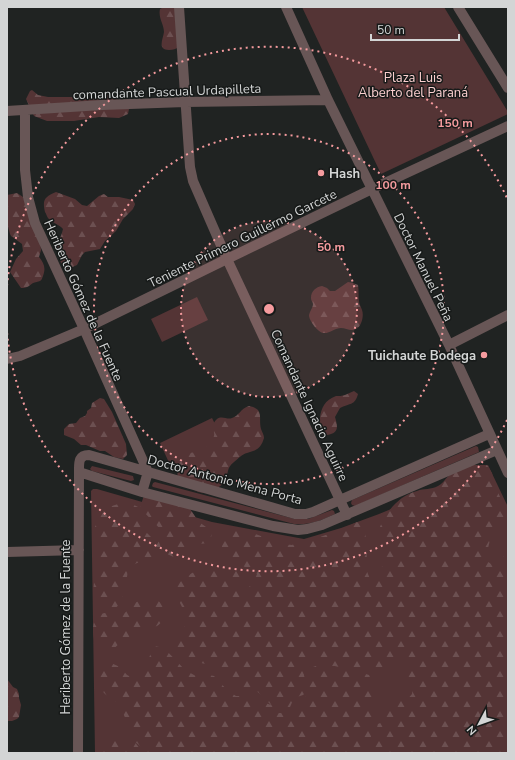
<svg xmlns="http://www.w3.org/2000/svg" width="515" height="760" font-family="'Nunito Sans',sans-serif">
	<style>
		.green { fill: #543435 }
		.forest { fill: url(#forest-firs); fill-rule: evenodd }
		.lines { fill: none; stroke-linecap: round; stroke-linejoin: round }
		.minor { stroke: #685656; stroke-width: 10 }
		.ring { fill: none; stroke: #f59b9e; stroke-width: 2; stroke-dasharray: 2 4 }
		.poi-dot { fill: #f59b9e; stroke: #171a19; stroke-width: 1.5 }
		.labels { text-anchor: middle; stroke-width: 3; stroke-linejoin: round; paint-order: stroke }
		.park-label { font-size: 13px; fill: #fbcfcf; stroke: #171a19 }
		.street-label { font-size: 13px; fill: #d3d5d5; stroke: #171a19 }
		.poi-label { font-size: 13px; font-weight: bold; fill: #d3d5d5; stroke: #171a19; text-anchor: start }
		.centre { fill: #f59b9e; stroke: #171a19; stroke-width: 2 }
		.ring-label { font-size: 12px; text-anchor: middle; font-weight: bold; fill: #f59b9e; stroke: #171a19; stroke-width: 3; stroke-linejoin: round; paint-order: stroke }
	</style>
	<defs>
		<pattern id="forest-firs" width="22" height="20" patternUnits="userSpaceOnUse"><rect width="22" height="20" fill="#543435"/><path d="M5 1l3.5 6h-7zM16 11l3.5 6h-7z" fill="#6c5051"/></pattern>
	</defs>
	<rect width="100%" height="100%" fill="#202322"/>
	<path class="green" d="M302 7H444L508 112V114L381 174Z
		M197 297 208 320 162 342 151 319Z
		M212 418 224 442 171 467 160 443Z
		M476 446 478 447 479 452 355 506 352 505 351 503 352 500Z
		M488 465 508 507V753H95L91 491 93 489H97L212 522 304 539 341 528 379 514 430 493Z
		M92 466 133 476 134 480 131 481 92 471 90 469Z
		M155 482 295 519H308L332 510 334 511 335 514C320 521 310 525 294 524L153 487 152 486 153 483Z"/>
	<path class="forest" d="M164 7H175L179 47C176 49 173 50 169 50 157 50 163 39 164 32 164 24 158 18 160 9Z
		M32 90 38 95 48 97H75L86 99 106 94 124 102 129 109 128 114 119 118 99 117 74 121H47L34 116 33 114 26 99 30 91Z
		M56 192 75 199 82 205 87 206 99 196 104 194 108 197H119L133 200 135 204 133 209 123 219 116 231 105 241 100 249 85 252 82 255 77 265 68 269C59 264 55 252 58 242 60 238 62 234 63 229 59 224 52 223 48 218 47 217 46 213 45 212 42 199 45 197 56 192Z
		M17 193 23 197 40 241 41 250 39 257C44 263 46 268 43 276 42 278 42 280 40 281 38 282 35 282 33 283 29 286 27 288 21 288L10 272 16 259 23 251 22 244 11 236 10 234 7 223V195Z
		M348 282 353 283 358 285C359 290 358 296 359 301 359 304 361 307 362 310 364 315 362 326 356 329 351 332 346 328 341 328 335 328 329 334 323 333 318 332 310 322 309 316 309 312 313 308 313 304 313 302 311 301 311 298 311 291 316 287 322 286L327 288 330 291H335Z
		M354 391 358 394C355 406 349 403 340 408L335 417C338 427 339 433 327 435 321 430 319 425 320 418 321 408 325 400 336 396 339 396 342 396 345 395 348 394 351 392 354 391Z
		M100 398 104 399 112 412 126 444 127 455 123 459 114 457 105 451H100L86 445H81L74 439 64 435V429L69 424 76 423 80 418 85 416 87 413V411L91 408 92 403Z
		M249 406C265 409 258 418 261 429 262 432 264 435 264 438 262 445 259 449 253 451 251 452 249 452 247 453 242 454 238 459 234 462 226 468 229 473 225 481 223 484 219 487 216 489 199 499 191 487 178 478 176 468 179 456 190 453 193 452 196 453 199 452 203 450 207 447 209 444 212 441 215 437 214 433 214 427 212 423 217 419 222 415 227 420 232 418 239 416 240 409 249 406Z
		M467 465H487L492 473 494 483 506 511 508 520 492 532 485 560 493 565 502 562 506 544H508V753H367L370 752 375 744V734L378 724 387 720 384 711 387 701 396 699 406 701 412 694 413 685 408 676 407 667 402 659 393 661 378 673 369 671H356L369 675 373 684V694L370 704 374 714 375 723 371 732V742L365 749 357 753H149L134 741 140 749 142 753H96C106 738 116 741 132 739L127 731V722L123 713 121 705 105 694 95 683 102 666 111 663 120 667 127 675 136 679 143 672 154 646 164 648 185 670 194 675 204 674 214 676 228 691 236 696H246L271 705 259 693 251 687 240 688 232 685 220 669 210 665 201 663 191 666 177 652 175 643 174 629 184 627 188 619 175 593 177 584 192 573 202 569 222 571 231 567 241 569 242 580 238 588 247 589 254 582 257 574 249 568 231 563 225 556 219 538 225 531 234 529 244 530 283 544 292 545 300 541 320 537 340 530 357 522 365 528 367 560 366 569 370 579 379 576 385 557 387 547 379 529C386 512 398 496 417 491 424 488 431 490 438 486 444 483 446 477 451 474 456 470 462 468 467 465ZM303 659 322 661 331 666H339L326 669 316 666 307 669 311 678 309 687C303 677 303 671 303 659ZM309 689 303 702 288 713H278L273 706 281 709 290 707 294 698 303 695Z
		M144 495 188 506 199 522 206 527 212 534 209 543 199 544 185 556 176 558 167 554 165 544V534L142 510 146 522 145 531 151 537 159 542 162 551 156 559 146 562 137 563 128 568 126 586 120 604 113 610 95 602 93 593 94 583 101 575 102 565 98 556 95 527 103 509 121 503 132 504 140 508Z
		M147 599C151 599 156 599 160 602 168 608 166 621 157 626 152 628 146 628 141 628L138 631 141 635 131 636 126 638 112 650 107 651 98 648C97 646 95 642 94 639 92 630 92 614 105 613 112 612 120 616 126 612L127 607C133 603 140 600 147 599Z
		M7 679 13 687 17 689 19 694V698L21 705 19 717 17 719 12 721H7Z"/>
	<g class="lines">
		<path class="minor" d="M179 7 190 167 193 181 227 259 347 515
			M286 7 328 100 449 345 508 473
			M458 7 508 88
			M7 111 102 105 185 102 328 100
			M25 111V170L28 197 35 223 84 329 148 472 142 492
			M449 345 508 315
			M7 359 20 356 84 329 227 259 372 189 508 126
			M79 472 142 492 273 526 298 530 307 529 322 525 497 450
			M7 552 79 550
			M78 753 79 472C79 463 78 455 89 455L295 514H306L313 512 340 500 489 434"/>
	</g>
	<circle cx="269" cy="309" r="88" fill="#f59b9e" fill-opacity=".12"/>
	<g class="ring">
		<circle cx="269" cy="309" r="88"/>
		<circle cx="269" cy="309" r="175"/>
		<path d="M507 420A263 263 0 0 1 7 332M7 286A263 263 0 0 1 507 198"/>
	</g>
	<g class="poi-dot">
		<circle cx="321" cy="173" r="4"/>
		<circle cx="484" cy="355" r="4"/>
	</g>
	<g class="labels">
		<g class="park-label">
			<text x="413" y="82">Plaza Luis<tspan x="413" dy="15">Alberto del Paraná</tspan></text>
		</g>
		<g class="street-label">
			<text transform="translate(167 91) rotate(-2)" y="5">comandante Pascual Urdapilleta</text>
			<text transform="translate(242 238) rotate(-26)" y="5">Teniente Primero Guillermo Garcete</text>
			<text transform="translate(424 267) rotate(64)" y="5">Doctor Manuel Peña</text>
			<text transform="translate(84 300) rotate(66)" y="5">Heriberto Gómez de la Fuente</text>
			<text transform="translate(310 405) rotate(65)" y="5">Comandante Ignacio Aguirre</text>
			<text transform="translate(225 479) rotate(15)" y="5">Doctor Antonio Mena Porta</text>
			<text transform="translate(65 627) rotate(-90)" y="5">Heriberto Gómez de la Fuente</text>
		</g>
		<g class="poi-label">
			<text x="329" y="178">Hash</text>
			<text x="476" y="360" text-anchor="end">Tuichaute Bodega</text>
		</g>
	</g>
	<circle cx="269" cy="309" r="6" class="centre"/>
	<g class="ring-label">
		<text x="455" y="127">150 m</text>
		<text x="393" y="189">100 m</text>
		<text x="331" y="251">50 m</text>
	</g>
	<rect width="515" height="760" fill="none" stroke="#d3d5d5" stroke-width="16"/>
	<g transform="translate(479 724) rotate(229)" stroke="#171a19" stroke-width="3" paint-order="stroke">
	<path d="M0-3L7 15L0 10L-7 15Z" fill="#d3d5d5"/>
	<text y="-6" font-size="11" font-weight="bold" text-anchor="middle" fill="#d3d5d5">N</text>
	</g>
	<path d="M371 34v6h88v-6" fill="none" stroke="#d3d5d5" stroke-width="2"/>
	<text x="377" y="34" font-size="12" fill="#d3d5d5" stroke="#171a19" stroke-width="3" paint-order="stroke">50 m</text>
</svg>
